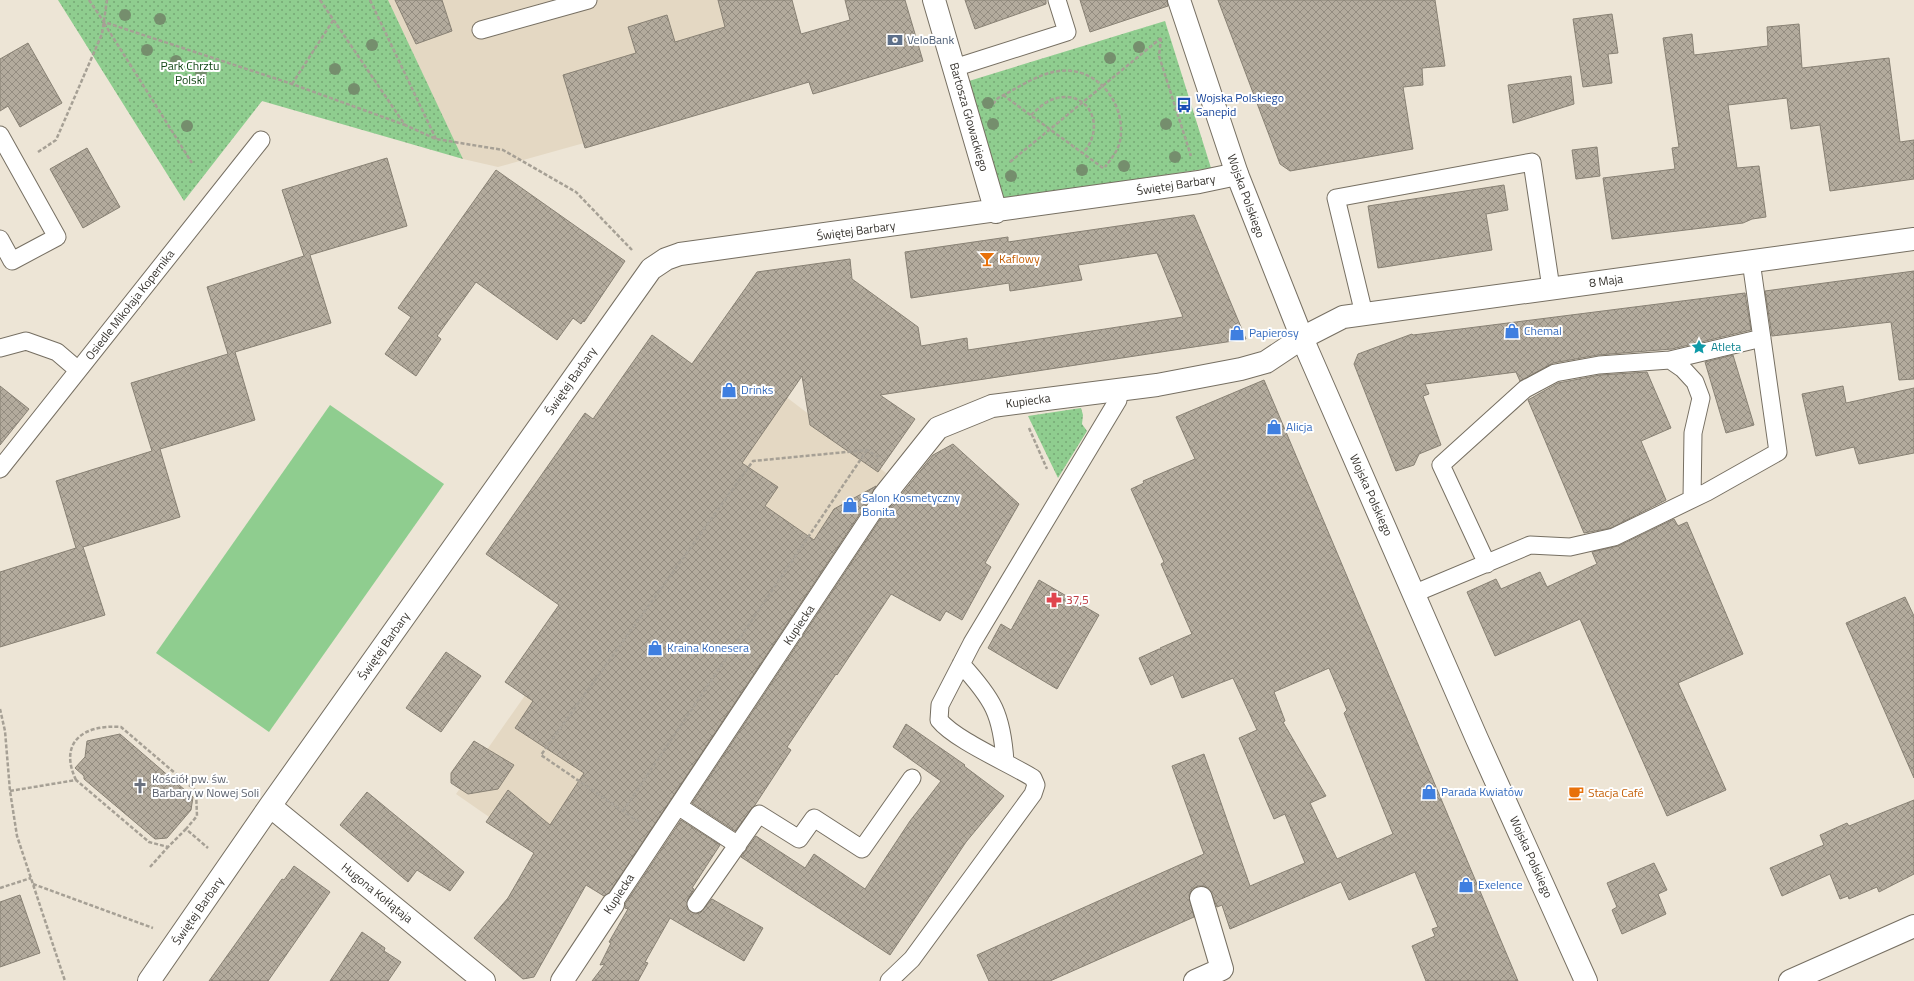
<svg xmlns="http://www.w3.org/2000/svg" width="1914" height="981" font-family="'Titillium Web',sans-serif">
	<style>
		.built { fill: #e4d8c3 }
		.green { fill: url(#green-dots) }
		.pitch { fill: #8fcd8f }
		.building { fill: url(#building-cross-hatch); stroke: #888174; fill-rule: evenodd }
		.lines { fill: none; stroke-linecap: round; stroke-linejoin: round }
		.service-casing { stroke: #766f62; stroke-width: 19 }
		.minor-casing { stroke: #766f62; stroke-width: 24 }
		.tertiary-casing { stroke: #766f62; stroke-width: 24 }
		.path { stroke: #a6a095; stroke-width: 2.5; stroke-dasharray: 4 2; stroke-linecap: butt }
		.service { stroke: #fff; stroke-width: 17 }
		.minor { stroke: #fff; stroke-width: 22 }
		.tertiary { stroke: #fff; stroke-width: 22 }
		.tree { fill: #758e6d }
		.labels { text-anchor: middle; stroke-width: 4; stroke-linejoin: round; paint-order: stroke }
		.service-label { font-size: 12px; fill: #4e5e75; stroke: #fff; text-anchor: start }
		.park-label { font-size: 12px; fill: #134717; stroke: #fff }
		.transit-label { font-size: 12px; fill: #164399; stroke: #fff; text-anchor: start }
		.street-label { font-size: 12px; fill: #383530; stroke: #fff }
		.food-label { font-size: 12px; fill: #c56008; stroke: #fff; text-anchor: start }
		.shop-label { font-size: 12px; fill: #366cbe; stroke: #fff; text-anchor: start }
		.culture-label { font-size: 12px; fill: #0d838f; stroke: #fff; text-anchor: start }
		.health-label { font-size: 12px; fill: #be3a42; stroke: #fff; text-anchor: start }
		.worship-label { font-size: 12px; fill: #5b616d; stroke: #fff; text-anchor: start }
	</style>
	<defs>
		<pattern id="green-dots" width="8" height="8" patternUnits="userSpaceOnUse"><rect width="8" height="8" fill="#8fcd8f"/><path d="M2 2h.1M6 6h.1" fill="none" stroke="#76a775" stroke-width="1.8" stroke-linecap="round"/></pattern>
		<pattern id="building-cross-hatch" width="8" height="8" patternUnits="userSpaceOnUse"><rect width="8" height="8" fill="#b3ab9d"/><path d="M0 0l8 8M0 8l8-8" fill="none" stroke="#938c80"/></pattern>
	</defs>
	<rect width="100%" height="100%" fill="#ede5d6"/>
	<path class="built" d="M387 0H752L777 89 498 167 463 159Z
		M752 371 886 473 607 899 456 794Z"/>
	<path class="green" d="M58 0H388L463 159 262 101 184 201Z
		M1165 21 1211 168 1000 200 969 81Z
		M1081 408 1083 415 1082 424 1087 431 1058 478 1028 416Z"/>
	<path class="pitch" d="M330 405 444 484 269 732 156 653Z"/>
	<path class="building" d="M395 0H442L452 31 416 44Z
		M718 0H792L801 34 850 20 845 0H905L923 61 813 94 809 82 585 148 563 75 636 53 628 27 667 15 675 42 725 27Z
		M965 0H1046V4L975 29Z
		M1080 0H1167L1168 6 1090 32Z
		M1218 0H1435L1445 66 1422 68 1423 85 1403 87 1413 149 1290 171 1280 164Z
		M1612 14 1618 53 1608 54 1612 83 1583 87 1573 19Z
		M1799 24 1802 68 1889 58 1900 142 1914 140V179L1830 191 1820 125 1791 129 1787 98 1728 105 1737 168 1759 166 1766 217 1752 219 1743 223 1612 239 1603 178 1675 169 1672 148 1679 147 1663 38 1692 34 1694 55 1768 46 1767 27Z
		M28 43 62 103 20 127 8 106 0 111V59Z
		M1571 76 1574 104 1513 123 1508 85Z
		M1597 147 1600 176 1576 179 1572 150Z
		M87 148 120 207 83 228 50 169Z
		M387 158 407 226 310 255 331 323 235 352 255 420 160 449 180 517 83 547 105 615 0 647V572L76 548 56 481 152 451 131 383 228 354 207 287 304 256 282 190Z
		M496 170 625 261 584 322 583 321 581 324 573 318 557 340 476 282 437 336 441 339 416 376 385 354 411 317 398 308Z
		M1504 185 1508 210 1486 214 1492 250 1378 268 1368 206Z
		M1194 215 1246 339 880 395 915 419 878 472 810 425 802 376 742 463 778 487 765 506 814 540 834 509 876 486 871 497 609 893 604 896 586 885 534 977 523 979 474 938 508 898 534 853 486 822 508 790 550 825 584 773 515 728 533 701 505 682 559 605 486 554 585 413 593 419 652 335 692 364 757 272 850 259 852 279 918 327 921 346 967 338 968 350 1183 317 1157 253 1078 265 1082 280 1010 291 1009 283 911 298 905 252 1008 237V242Z
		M1914 271V379L1899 380 1891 322 1772 336 1765 291Z
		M1745 293 1751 330 1672 349 1598 355 1553 363 1520 381 1516 372 1425 384 1429 394 1423 396 1441 445 1419 454 1414 465 1396 471 1354 364 1358 354 1412 334 1413 335Z
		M1733 355 1754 425 1726 433 1705 362Z
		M1647 372 1671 428 1641 441 1666 500 1611 528 1584 533 1528 400 1558 383 1600 375Z
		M1264 380 1518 981H1426L1412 946 1435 936 1432 929 1438 927 1415 872 1349 900 1341 882 1230 929 1222 905 1217 907 1209 889 1204 886H1198L1192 889 1189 895 1194 917 1050 981H989L977 955 1204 854 1172 766 1204 754 1250 886 1305 863 1285 814 1274 819 1239 738 1257 730 1233 678 1182 698 1173 675 1151 685 1139 658 1159 649 1161 650 1160 648 1192 634 1161 564 1164 562 1131 489 1144 483 1143 481 1195 459 1176 417ZM1329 668 1347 710 1344 713 1393 834 1337 859 1310 803 1326 796 1283 722 1285 721 1274 692Z
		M0 386 29 409 0 445Z
		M1843 386 1846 403 1914 388V453L1859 464 1854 447 1816 456 1802 394Z
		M953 444 1019 504 985 563 991 567 962 620 946 611 940 621 891 594 837 675 836 674 787 747 791 750 755 805 735 831 692 803 887 509 893 505 933 455Z
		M1674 519 1678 526 1687 522 1743 654 1678 683 1726 790 1667 816 1580 619 1495 656 1467 592 1496 579 1501 589 1540 572 1547 587 1597 564 1592 552 1618 546Z
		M1039 580 1099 615 1057 689 988 648 1001 624 1011 630Z
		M1905 597 1914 616V778L1846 623Z
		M446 652 481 676 441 732 406 708Z
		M906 724 965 765 964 766 1004 796 966 842 890 955 741 857 756 836 805 868 814 854 865 889 910 821 941 781 893 747Z
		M120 734 193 797 191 810 167 838 155 839 84 779V776L75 768 85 757 87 741Z
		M474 741 514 765 498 789 468 794 451 783V773Z
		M367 792 464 872 450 891 417 870 408 882 340 825Z
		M1914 800V874L1879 892 1877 887 1849 899 1848 896 1840 899 1830 874 1782 896 1770 868 1824 845 1820 835 1847 823 1849 826Z
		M681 820 720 845 692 888 694 889 688 899 687 909 695 914 700 913 712 899 763 928 744 961 670 918 645 962 648 963 638 981H592L605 964 600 965 611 943 609 942 628 909 625 908V904Z
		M1654 863 1667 890 1658 894 1666 914 1622 934 1612 910 1617 907 1607 883Z
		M294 866 330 892 268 981H209L282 879 284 880Z
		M20 895 40 953 0 967V902Z
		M362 932 385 948 384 951 401 962 388 981H330Z"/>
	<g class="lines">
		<defs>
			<path id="service" d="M481 30 588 0
				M954 68 1067 32 1057 0
				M0 135 57 237 12 261 0 239
				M1364 314 1336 198 1532 162 1551 288
				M0 348 26 341 57 352 78 370
				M1670 360 1762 338
				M0 469 261 140
				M1487 564 1441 465 1525 389 1555 373 1599 365 1670 360 1683 369 1695 382 1701 398 1693 433 1692 499
				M1413 594 1530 545 1570 547 1614 537 1707 492 1778 452 1751 261
				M961 664C993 699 1002 714 1005 762
				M678 806 738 845
				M613 904 883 497
				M696 904 759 814 799 839 814 818 862 849 912 778
				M889 981 912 959 1033 794 1036 785 1033 778C1009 763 955 740 939 720L940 705 972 643 1118 400 1119 388"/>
			<path id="minor" d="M934 0 996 212
				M883 497 938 428 992 406 1157 385 1241 369 1266 362 1302 338 1343 317 1914 239
				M270 806 484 981
				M149 981 270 806 651 269 666 259 680 254 1199 182 1237 174
				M562 981 613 904
				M1195 981 1222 969 1201 898"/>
			<path id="tertiary" d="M1179 0 1237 174 1302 338 1477 739 1586 981
				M1790 981 1914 926"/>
		</defs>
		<use href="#service" class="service-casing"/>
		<use href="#minor" class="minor-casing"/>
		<use href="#tertiary" class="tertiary-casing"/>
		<path class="path" d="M89 0 104 22 292 84 405 125
			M320 0 405 125 436 139 503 150 576 192 632 250
			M370 0 436 139
			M104 23 192 163
			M1161 38 1159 56 1191 156
			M292 84 334 19
			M1003 95 1103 168
			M993 104 998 98C1018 88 1037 74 1059 71 1098 66 1127 105 1120 141 1118 151 1111 159 1105 167
			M1031 115C1037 110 1043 103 1051 100 1087 86 1108 125 1083 153
			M38 152 56 140 102 34 107 0
			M1010 162 1161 38
			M1029 428 1047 469
			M0 709 5 731 10 791 17 836 65 981
			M76 780C58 742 84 724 121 727L196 791 197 816 186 829 208 848
			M10 791 76 780 149 842 168 847 186 829
			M623 811 867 450
			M639 822 541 755 753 461 867 450 880 458
			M150 867 168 847
			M33 884 153 928
			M0 888 31 878"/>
		<use href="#service" class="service"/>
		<use href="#minor" class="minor"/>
		<use href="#tertiary" class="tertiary"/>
	</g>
	<g class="tree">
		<circle cx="125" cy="15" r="6"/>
		<circle cx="160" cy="19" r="6"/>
		<circle cx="372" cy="45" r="6"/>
		<circle cx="1139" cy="47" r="6"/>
		<circle cx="147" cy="50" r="6"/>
		<circle cx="1110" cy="58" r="6"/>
		<circle cx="176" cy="61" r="6"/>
		<circle cx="335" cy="69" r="6"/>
		<circle cx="201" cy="73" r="6"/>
		<circle cx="354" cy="89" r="6"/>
		<circle cx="988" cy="103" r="6"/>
		<circle cx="993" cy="124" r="6"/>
		<circle cx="1166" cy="124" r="6"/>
		<circle cx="187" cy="126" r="6"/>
		<circle cx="1175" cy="157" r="6"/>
		<circle cx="1124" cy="166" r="6"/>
		<circle cx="1082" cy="170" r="6"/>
		<circle cx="1011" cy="176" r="6"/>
	</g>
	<defs>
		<symbol id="bank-bare" viewBox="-9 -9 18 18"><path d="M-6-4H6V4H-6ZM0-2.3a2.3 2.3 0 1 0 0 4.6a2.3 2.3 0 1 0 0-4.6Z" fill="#5c6f8a" stroke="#fff" stroke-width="2.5" paint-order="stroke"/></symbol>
		<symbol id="bus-bare" viewBox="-9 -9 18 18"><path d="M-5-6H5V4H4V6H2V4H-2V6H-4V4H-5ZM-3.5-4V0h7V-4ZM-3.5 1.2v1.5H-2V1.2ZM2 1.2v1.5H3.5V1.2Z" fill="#1a4fb4" stroke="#fff" stroke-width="2.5" paint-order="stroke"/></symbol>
		<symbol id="bar-bare" viewBox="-9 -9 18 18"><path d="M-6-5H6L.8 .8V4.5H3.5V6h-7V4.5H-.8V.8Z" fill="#e8710a" stroke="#fff" stroke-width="2.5" paint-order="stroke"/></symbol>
		<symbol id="shop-bare" viewBox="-9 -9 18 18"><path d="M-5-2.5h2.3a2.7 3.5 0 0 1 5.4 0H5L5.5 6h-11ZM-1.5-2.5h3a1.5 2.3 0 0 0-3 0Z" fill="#3f7fe0" stroke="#fff" stroke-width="2.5" paint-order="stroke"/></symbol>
		<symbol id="sight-bare" viewBox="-9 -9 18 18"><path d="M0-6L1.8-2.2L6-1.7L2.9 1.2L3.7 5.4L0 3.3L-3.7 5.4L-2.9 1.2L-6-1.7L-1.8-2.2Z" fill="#0f9aa8" stroke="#fff" stroke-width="2.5" paint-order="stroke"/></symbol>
		<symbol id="pharmacy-bare" viewBox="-9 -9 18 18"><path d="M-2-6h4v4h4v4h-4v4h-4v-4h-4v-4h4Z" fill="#e0444e" stroke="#fff" stroke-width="2.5" paint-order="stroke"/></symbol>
		<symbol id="church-bare" viewBox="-9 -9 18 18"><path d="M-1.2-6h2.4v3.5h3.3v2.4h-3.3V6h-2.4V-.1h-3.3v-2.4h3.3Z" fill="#6b7280" stroke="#fff" stroke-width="2.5" paint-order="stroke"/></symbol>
		<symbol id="cafe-bare" viewBox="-9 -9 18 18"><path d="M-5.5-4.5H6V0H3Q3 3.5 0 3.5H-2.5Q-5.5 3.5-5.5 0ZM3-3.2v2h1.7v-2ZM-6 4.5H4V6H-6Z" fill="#e8710a" stroke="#fff" stroke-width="2.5" paint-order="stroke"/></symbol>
	</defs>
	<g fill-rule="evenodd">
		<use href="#bank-bare" x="884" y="29" width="22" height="22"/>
		<use href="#bus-bare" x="1173" y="94" width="22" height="22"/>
		<use href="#bar-bare" x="976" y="248" width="22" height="22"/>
		<use href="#shop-bare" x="1501" y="320" width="22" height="22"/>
		<use href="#shop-bare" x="1226" y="322" width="22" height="22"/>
		<use href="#sight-bare" x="1688" y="336" width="22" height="22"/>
		<use href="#shop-bare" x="718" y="379" width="22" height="22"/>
		<use href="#shop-bare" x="1263" y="416" width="22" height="22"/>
		<use href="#shop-bare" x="839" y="494" width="22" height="22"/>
		<use href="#pharmacy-bare" x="1043" y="589" width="22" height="22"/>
		<use href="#shop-bare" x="644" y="637" width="22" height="22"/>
		<use href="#church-bare" x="129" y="775" width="22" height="22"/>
		<use href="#shop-bare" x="1418" y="781" width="22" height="22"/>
		<use href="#cafe-bare" x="1565" y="782" width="22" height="22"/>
		<use href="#shop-bare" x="1455" y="874" width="22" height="22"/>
	</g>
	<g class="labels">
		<g class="service-label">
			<text x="907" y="44">VeloBank</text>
		</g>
		<g class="park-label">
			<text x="190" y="70">Park Chrztu<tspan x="190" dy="14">Polski</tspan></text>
		</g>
		<g class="transit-label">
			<text x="1196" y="102">Wojska Polskiego<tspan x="1196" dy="14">Sanepid</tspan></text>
		</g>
		<g class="street-label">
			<text transform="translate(969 117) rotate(74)" y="4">Bartosza Głowackiego</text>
			<text transform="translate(1176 185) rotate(-9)" y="4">Świętej Barbary</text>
			<text transform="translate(1246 196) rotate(70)" y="4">Wojska Polskiego</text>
			<text transform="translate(856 231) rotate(-8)" y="4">Świętej Barbary</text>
			<text transform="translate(1606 281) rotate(-8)" y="4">8 Maja</text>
			<text transform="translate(130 305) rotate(-52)" y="4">Osiedle Mikołaja Kopernika</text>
			<text transform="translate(571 381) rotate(-55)" y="4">Świętej Barbary</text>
			<text transform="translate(1028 401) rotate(-8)" y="4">Kupiecka</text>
			<text transform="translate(1371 495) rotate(66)" y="4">Wojska Polskiego</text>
			<text transform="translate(799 625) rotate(-56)" y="4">Kupiecka</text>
			<text transform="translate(384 646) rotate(-55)" y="4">Świętej Barbary</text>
			<text transform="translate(1531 857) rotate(66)" y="4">Wojska Polskiego</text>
			<text transform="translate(377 893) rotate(39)" y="4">Hugona Kołłątaja</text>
			<text transform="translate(619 894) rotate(-57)" y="4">Kupiecka</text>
			<text transform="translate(198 911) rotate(-55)" y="4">Świętej Barbary</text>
		</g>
		<g class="food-label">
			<text x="999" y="263">Kaflowy</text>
			<text x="1588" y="797">Stacja Café</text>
		</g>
		<g class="shop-label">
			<text x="1524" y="335">Chemal</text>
			<text x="1249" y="337">Papierosy</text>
			<text x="741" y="394">Drinks</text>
			<text x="1286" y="431">Alicja</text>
			<text x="862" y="502">Salon Kosmetyczny<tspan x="862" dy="14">Bonita</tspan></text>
			<text x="667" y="652">Kraina Konesera</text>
			<text x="1441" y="796">Parada Kwiatów</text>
			<text x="1478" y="889">Exelence</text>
		</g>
		<g class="culture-label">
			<text x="1711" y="351">Atleta</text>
		</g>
		<g class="health-label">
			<text x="1066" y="604">37,5</text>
		</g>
		<g class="worship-label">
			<text x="152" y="783">Kościół pw. św.<tspan x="152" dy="14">Barbary w Nowej Soli</tspan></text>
		</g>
	</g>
</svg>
